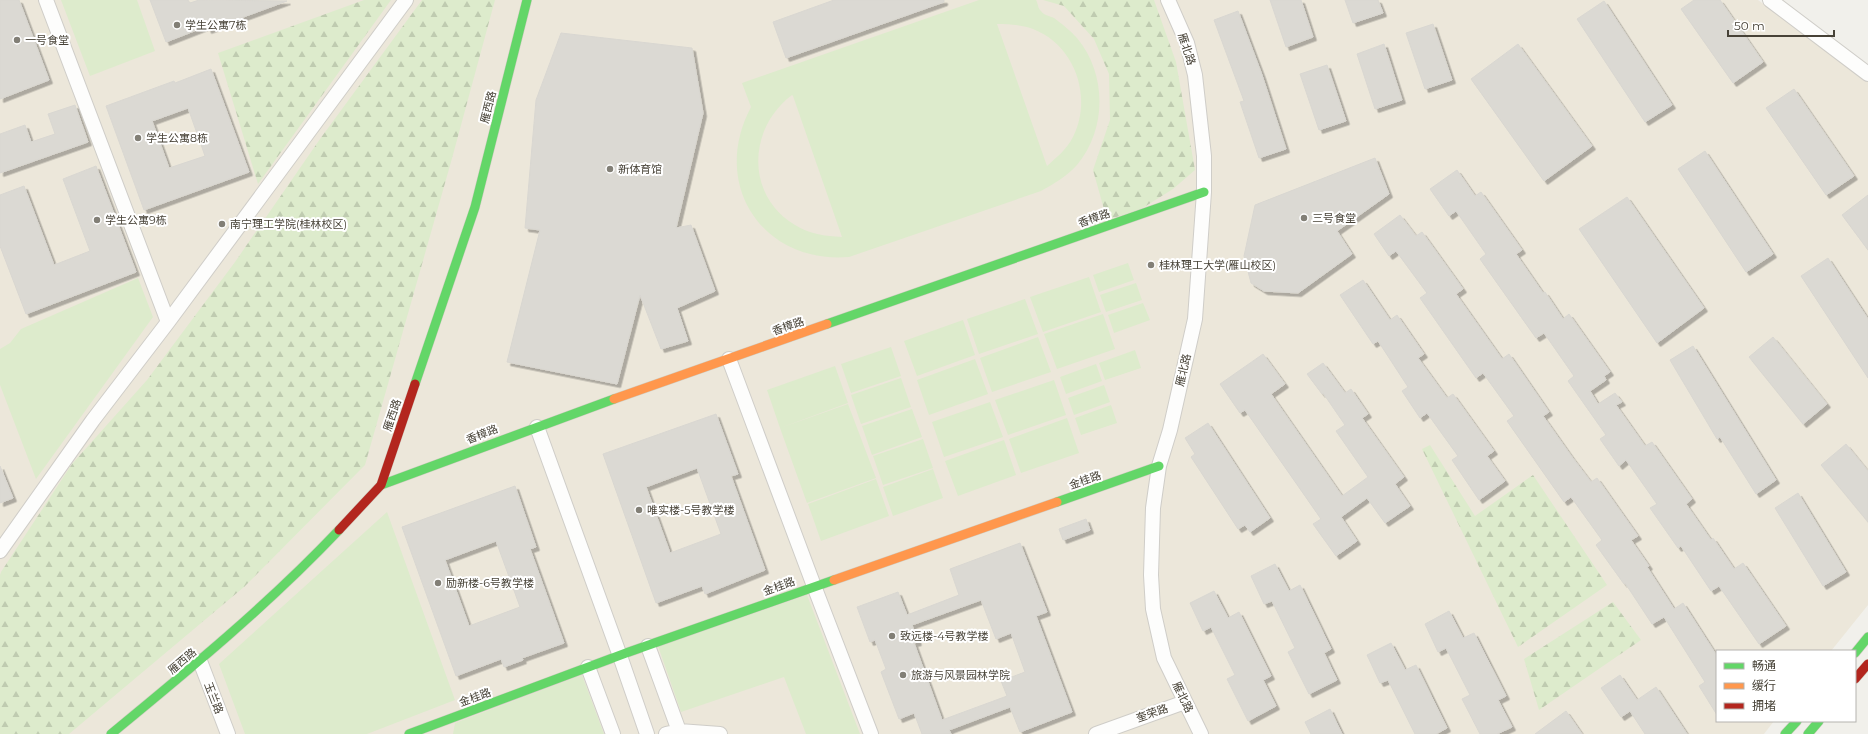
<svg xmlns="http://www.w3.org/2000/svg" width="1868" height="734" font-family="Montserrat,'Noto Sans SC',sans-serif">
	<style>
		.education { fill: #ece7da }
		.grass { fill: #ddebcc; fill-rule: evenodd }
		.forest { fill: url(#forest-firs) }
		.building { fill: #dbd9d3; stroke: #d9d7d1; fill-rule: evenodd; filter: url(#shadow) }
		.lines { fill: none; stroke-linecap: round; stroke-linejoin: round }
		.street-casing { stroke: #cfcdc8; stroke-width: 16 }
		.fast-casing { stroke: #d0cdc2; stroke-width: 10 }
		.slow-casing { stroke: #d0cdc2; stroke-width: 10 }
		.jam-casing { stroke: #d0cdc2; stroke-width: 10 }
		.street { stroke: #fdfdfc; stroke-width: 14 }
		.fast { stroke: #63d668; stroke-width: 9 }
		.slow { stroke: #ff974d; stroke-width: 9 }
		.jam { stroke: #b3261e; stroke-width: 9 }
		.poi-dot { fill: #827f76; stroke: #fff; stroke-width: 1.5 }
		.labels { text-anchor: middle; stroke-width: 4; stroke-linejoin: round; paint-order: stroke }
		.poi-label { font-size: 11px; fill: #474237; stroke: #fff; text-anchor: start }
		.street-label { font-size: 11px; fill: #474237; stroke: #fff }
	</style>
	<defs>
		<pattern id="forest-firs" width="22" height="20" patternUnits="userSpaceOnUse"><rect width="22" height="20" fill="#ddebcc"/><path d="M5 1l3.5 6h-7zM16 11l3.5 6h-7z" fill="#bfcbb0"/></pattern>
		<filter id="shadow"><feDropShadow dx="3.5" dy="3.5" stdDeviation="0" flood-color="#0004"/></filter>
	</defs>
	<rect width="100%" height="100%" fill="#f1f0eb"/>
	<path class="education" d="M0 0H1758L1868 81V605L1831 651H1717V721H1774L1764 734H0Z"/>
	<path class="grass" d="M61 0H137L155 51 90 76Z
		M979 0H1036C1038 3 1038 9 1041 11 1043 15 1050 16 1054 18 1062 24 1071 31 1077 38 1107 74 1107 129 1077 165 1067 176 1054 184 1041 191L849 257C762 264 710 184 751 107L742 83ZM997 24C1010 24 1021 25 1033 29 1075 45 1093 97 1073 137 1067 149 1057 157 1047 166ZM792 95 793 96 842 237C825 236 809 234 795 225 745 195 748 128 792 95Z
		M1128 263 1134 280 1099 292 1093 275Z
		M1089 277 1101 312 1043 332 1030 297Z
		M138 278 153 317 36 479 0 385V349L10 343 21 329Z
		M1136 283 1142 300 1106 312 1100 295Z
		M1025 299 1038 334 979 354 967 319Z
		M1143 303 1150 320 1114 333 1108 315Z
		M1103 314 1115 349 1057 369 1044 334Z
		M963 320 975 355 917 376 904 341Z
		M1038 337 1051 372 992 392 980 358Z
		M891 347 901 376 851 393 841 364Z
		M1135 350 1141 368 1105 380 1099 363Z
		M975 359 988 394 929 415 917 380Z
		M1096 364 1102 381 1066 394 1060 377Z
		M835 366 848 403 780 428 767 390Z
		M901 378 911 407 861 424 851 395Z
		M1054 380 1066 415 1008 435 995 400Z
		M1104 385 1110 402 1074 415 1068 398Z
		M990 402 1003 437 944 457 932 422Z
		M848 404 876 478 807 503 780 428Z
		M1111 405 1117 423 1081 435 1075 418Z
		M912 409 922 437 872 455 862 426Z
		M1067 418 1079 453 1021 473 1009 439Z
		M923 439 933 468 883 485 873 456Z
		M1004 440 1016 475 958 496 945 461Z
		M933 469 943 498 893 516 883 487Z
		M876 479 889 516 821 541 808 504Z
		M387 512 455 700 367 734H245L219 664Z
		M807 595 860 734H806L784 677 681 712 658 646Z
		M582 675 604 734H453L455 723Z"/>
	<path class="forest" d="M364 0H391L258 184 218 53Z
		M422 0H495L451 162 365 465 244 587 69 734H0V575L1 572 72 464 147 380 235 262 320 139Z
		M1043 0H1154L1176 62 1195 170 1173 189 1141 209 1107 220 1093 170 1110 120 1109 74 1094 39 1064 6Z
		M1430 445 1475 516 1533 475 1607 585 1518 647 1422 449Z
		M1613 602 1641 640 1539 710 1524 659Z"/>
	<path class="building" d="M0 0H19L49 80 0 99Z
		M150 0H188L190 3 199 0 287 1 208 30 207 26 166 42Z
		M834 0H944V2L786 58 773 22Z
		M1270 0H1301L1313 37 1286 47Z
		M1345 0H1378L1383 13 1353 23Z
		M1694 0H1720L1763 62 1733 83 1681 9Z
		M1604 1 1672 105 1645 122 1577 19Z
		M1238 11 1262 75 1286 149 1259 158 1240 102 1244 101 1214 20Z
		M1433 24 1452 80 1425 89 1406 33Z
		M561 33 692 48 703 113 676 228 691 225 715 291 677 308 688 341 661 349 640 295 617 384 507 362 540 230 525 228 536 100Z
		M1384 44 1402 100 1375 109 1357 54Z
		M1518 44 1592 146 1544 181 1471 79Z
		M1327 65 1346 121 1319 130 1300 74Z
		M211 69 249 172 144 210 106 106 174 81 175 83ZM188 108 205 156 169 168 152 121Z
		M1794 89 1854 176 1826 195 1766 108Z
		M75 105 88 142 0 173V134L25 125 31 142 55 134 48 114Z
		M1705 151 1773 254 1746 272 1678 169Z
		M1375 158 1389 194 1337 231 1352 254 1298 293 1264 291 1251 283 1244 256 1255 205Z
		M96 166 136 272 26 314 0 246V195L24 186 54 265 90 251 63 179Z
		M1457 170 1475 196 1481 192 1522 250 1516 254 1543 293 1545 292 1563 319 1569 314 1610 372 1604 376 1606 380 1590 391 1598 404 1615 393 1622 402 1616 405 1645 446 1652 442 1692 499 1686 504 1711 540 1713 538 1734 569 1743 563 1786 626 1759 644 1719 586 1711 591 1681 546 1678 548 1650 508 1657 504 1626 460 1619 466 1600 439 1606 435 1568 381 1574 376 1544 333 1536 338 1480 259 1486 254 1456 211 1449 216 1430 189Z
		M1868 195V250L1842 215Z
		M1627 197 1704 308 1657 343 1579 229Z
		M1400 215 1416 236 1422 232 1463 289 1456 294 1502 359 1509 354 1549 412 1543 416 1572 457 1591 482 1597 478 1638 536 1631 540 1649 566 1647 567 1674 609 1683 603 1717 656V715L1699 686 1705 682 1664 617 1652 624 1625 583 1624 584 1596 545 1602 540 1571 497 1564 502 1507 421 1514 416 1483 373 1476 378 1420 298 1427 293 1396 251 1389 256 1374 234Z
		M1828 258 1868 319V378L1801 276Z
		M1363 280 1390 320 1397 315 1424 354 1418 358 1447 398 1453 394 1494 451 1487 456 1505 481 1479 500 1452 460 1458 456 1427 413 1420 418 1402 391 1408 387 1378 341 1373 344 1340 295Z
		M1773 337 1827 404 1803 424 1749 357Z
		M1693 346 1776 480 1756 494 1720 437 1717 439 1670 360Z
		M1263 354 1285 384 1271 394 1342 496 1368 477 1336 431 1345 425 1323 393 1322 394 1307 374 1323 363 1345 393 1351 389 1368 414 1362 418 1404 477 1395 484 1410 506 1385 523 1367 498 1341 517 1357 541 1336 556 1313 524 1321 519 1245 410 1240 413 1220 384Z
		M716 414 738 474 731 476 765 570 705 594 702 586 656 603 603 454ZM697 468 721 534 670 553 646 487Z
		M1208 423 1270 518 1250 532 1245 525 1238 529 1191 457 1195 454 1185 438Z
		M1846 444 1868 471V522L1821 465Z
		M0 466 13 498 0 503Z
		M515 486 536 547 530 549 564 643 522 658 523 660 504 667 501 659 456 676 402 527ZM496 541 520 607 469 626 445 560Z
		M1798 493 1846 572 1823 586 1775 508Z
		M1086 519 1090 530 1063 540 1059 529Z
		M1020 543 1047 612 1036 616 1072 712 1020 732 1010 707 949 730 951 734H922L914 713 899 719 881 672 886 669 875 640 870 642 857 607 898 592 907 615 959 595 950 569ZM981 600 996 639 1011 633 1025 672 1001 681 1007 696 942 720 914 643 918 642 912 625Z
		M1275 564 1289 591 1300 585 1331 649 1324 653 1337 680 1309 694 1288 652 1295 648 1272 601 1264 604 1251 576Z
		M1214 591 1228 618 1239 612 1271 676 1263 680 1276 706 1248 721 1227 679 1235 675 1211 627 1203 631 1190 603Z
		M1449 611 1463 638 1474 633 1506 696 1498 700 1512 727 1497 734H1480L1462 699 1470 695 1446 648 1438 652 1425 624Z
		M1391 643 1405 670 1416 665 1447 728 1436 734H1415L1388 680 1380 683 1367 655Z
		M1620 675 1637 700 1656 687 1687 734H1645L1630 711 1621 717 1601 688Z
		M1330 709 1342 734H1311L1305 722Z
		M1566 711 1582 734H1535Z"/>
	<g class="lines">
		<defs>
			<path id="street" d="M46 0 168 322
				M1168 0 1187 43 1195 75 1204 156V192L1195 319 1170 430 1159 466 1153 508 1151 575 1153 609 1164 658 1201 734
				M1770 0 1868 74
				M729 359 814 586 871 734
				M537 427 620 656 647 734
				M0 551 93 420 168 322 406 0
				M648 646 679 731
				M200 661 228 734
				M588 667 613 734
				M666 734 679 731 720 734
				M1096 734 1185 702"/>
			<path id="fast" d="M827 324 1204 192
				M415 384 475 207 527 0
				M381 485 614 399
				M1057 502 1159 466
				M1855 653 1868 637
				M111 734C190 669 269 604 339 530
				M409 734 626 653 834 580
				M1785 734 1797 721
				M1808 734 1819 721"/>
			<path id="slow" d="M614 399 827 324
				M834 580 1057 502"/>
			<path id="jam" d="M339 530 381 485 415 384
				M1855 679 1868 664"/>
		</defs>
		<use href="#street" class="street-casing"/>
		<use href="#fast" class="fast-casing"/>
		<use href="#slow" class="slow-casing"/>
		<use href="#jam" class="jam-casing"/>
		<use href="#street" class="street"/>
		<use href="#fast" class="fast"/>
		<use href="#slow" class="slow"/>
		<use href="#jam" class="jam"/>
	</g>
	<g class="poi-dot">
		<circle cx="177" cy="25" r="4"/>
		<circle cx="17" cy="40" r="4"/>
		<circle cx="138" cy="138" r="4"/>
		<circle cx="610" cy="169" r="4"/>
		<circle cx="1304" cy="218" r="4"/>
		<circle cx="97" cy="220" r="4"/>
		<circle cx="222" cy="224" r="4"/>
		<circle cx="1151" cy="265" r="4"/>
		<circle cx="639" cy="510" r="4"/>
		<circle cx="438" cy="583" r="4"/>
		<circle cx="892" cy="636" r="4"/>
		<circle cx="903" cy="675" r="4"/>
	</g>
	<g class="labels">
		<g class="poi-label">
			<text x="185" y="29">学生公寓7栋</text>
			<text x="25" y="44">一号食堂</text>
			<text x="146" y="142">学生公寓8栋</text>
			<text x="618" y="173">新体育馆</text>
			<text x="1312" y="222">三号食堂</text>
			<text x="105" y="224">学生公寓9栋</text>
			<text x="230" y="228">南宁理工学院(桂林校区)</text>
			<text x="1159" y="269">桂林理工大学(雁山校区)</text>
			<text x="647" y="514">唯实楼-5号教学楼</text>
			<text x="446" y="587">励新楼-6号教学楼</text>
			<text x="900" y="640">致远楼-4号教学楼</text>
			<text x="911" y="679">旅游与风景园林学院</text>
		</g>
		<g class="street-label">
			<text transform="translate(1187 49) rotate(72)" y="4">雁北路</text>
			<text transform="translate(488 107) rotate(-76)" y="4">雁西路</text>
			<text transform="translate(1094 218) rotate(-19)" y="4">香樟路</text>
			<text transform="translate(788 326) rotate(-19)" y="4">香樟路</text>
			<text transform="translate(1183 370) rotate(-77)" y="4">雁北路</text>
			<text transform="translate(392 415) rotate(-71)" y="4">雁西路</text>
			<text transform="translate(482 434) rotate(-21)" y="4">香樟路</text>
			<text transform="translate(1085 480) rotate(-19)" y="4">金桂路</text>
			<text transform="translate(779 586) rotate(-20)" y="4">金桂路</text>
			<text transform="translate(182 661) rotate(-40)" y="4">雁西路</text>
			<text transform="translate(475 697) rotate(-20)" y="4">金桂路</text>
			<text transform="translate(1183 697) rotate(64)" y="4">雁北路</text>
			<text transform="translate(214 698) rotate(69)" y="4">玉兰路</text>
			<text transform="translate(1152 713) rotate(-19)" y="4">奎荣路</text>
		</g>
	</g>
	<rect x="1716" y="650" width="140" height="72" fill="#ffffff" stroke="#b5b3af"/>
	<rect x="1724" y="663" width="20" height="6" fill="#63d668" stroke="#b5b3af"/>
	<text x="1752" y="670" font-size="12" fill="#474237">畅通</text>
	<rect x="1724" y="683" width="20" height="6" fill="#ff974d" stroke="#b5b3af"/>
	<text x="1752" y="690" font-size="12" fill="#474237">缓行</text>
	<rect x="1724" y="703" width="20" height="6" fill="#b3261e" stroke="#b5b3af"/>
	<text x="1752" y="710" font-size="12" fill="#474237">拥堵</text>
	<path d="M1728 30v6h106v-6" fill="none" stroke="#474237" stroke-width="2"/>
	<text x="1734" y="30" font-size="12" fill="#474237" stroke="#ffffff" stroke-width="3" paint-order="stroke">50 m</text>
</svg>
